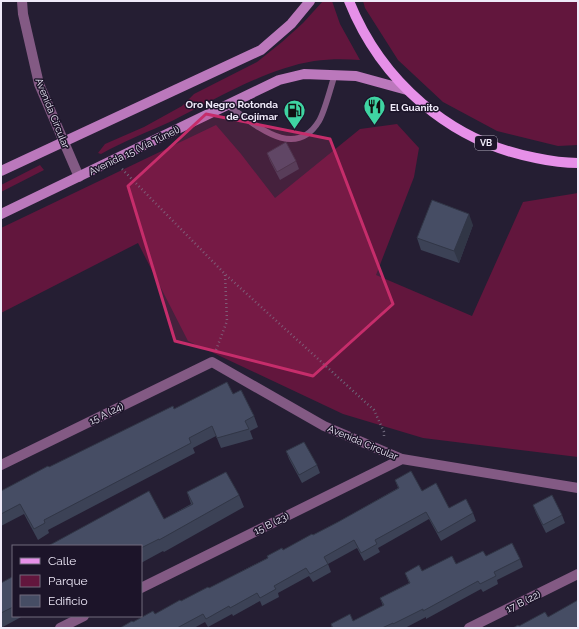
<svg xmlns="http://www.w3.org/2000/svg" width="579" height="629" font-family="Raleway,sans-serif">
	<style>
		.green { fill: #62163d }
		.lines { fill: none; stroke-linecap: round; stroke-linejoin: round }
		.path { stroke: #6d677a; stroke-width: 2.5; stroke-dasharray: 1 3; stroke-linecap: butt }
		.service { stroke: #835a84; stroke-width: 6 }
		.minor { stroke: #835a84; stroke-width: 10 }
		.secondary { stroke: #bb78bc; stroke-width: 10 }
		.primary { stroke: #e690e8; stroke-width: 10 }
		.wall { fill: #3c4256 }
		.shaded-wall { fill: #313646 }
		.building { fill: #464d64; stroke: #313646 }
		.marked { fill: #c62d6b; fill-opacity: 0.2; stroke: #c62d6b; stroke-width: 3; stroke-linejoin: round }
		.labels { text-anchor: middle; stroke-width: 3; stroke-linejoin: round; paint-order: stroke }
		.shield { fill: #1c1429; stroke: #b0aabb; stroke-width: 1 }
		.shield-label { font-size: 9px; font-weight: bold; fill: #efeaf9 }
		.poi-label { font-size: 10px; font-weight: bold; fill: #efeaf9; stroke: #1c1429; text-anchor: end }
		.street-label { font-size: 10px; fill: #efeaf9; stroke: #1c1429 }
	</style>
	<rect width="100%" height="100%" fill="#251e33"/>
	<path class="green" d="M323 1H332L340 24 360 60C345 59 329 59 314 61 265 69 216 99 172 121 148 132 124 141 101 154L98 153 105 144 144 127 182 106 194 94 257 62 282 42 303 23Z
		M363 1H578V145L558 146 497 131 443 102 398 60 365 8Z
		M397 124 419 148 414 177 376 275 472 316 523 202 578 193V457L423 438 343 414 188 341 138 243 1 313V228L216 125 241 154 275 198 360 129Z
		M40 165 44 170 1 192V185Z"/>
	<g class="lines">
		<path class="path" d="M122 169 225 274 374 410 384 432V438
			M216 350 227 321 225 274"/>
		<path class="service" d="M227 105C254 123 294 162 319 121 325 111 331 86 335 74"/>
		<path class="minor" d="M22 1 23 14 39 84 79 177
			M1 465 212 362 324 426 402 459 578 488
			M141 588 402 459
			M60 628 84 616
			M469 628 578 574"/>
		<path class="secondary" d="M1 171 261 50 291 24 310 1
			M1 214 279 80 304 74 356 76 407 90"/>
		<path class="primary" d="M349 1C381 81 450 142 536 158 550 161 564 163 578 163"/>
	</g>
	<path class="wall" d="M267 153 296 161 299 169 280 180 270 161Z
		M473 225 459 263 421 250 417 238Z
		M233 394 254 416 258 427 250 431 253 439 221 448 216 436 193 448 195 453 48 530 49 533 38 540 24 514 1 526V491L174 409Z
		M286 451 317 465 320 473 302 483 289 459Z
		M395 480 422 491 449 508 473 513 476 521 441 541 429 519 378 548 380 552 364 561 357 548 328 564 331 572 313 582 309 576 278 593 279 597 262 606 260 601 233 616 232 614 208 627 205 622 194 628H120L155 614 209 588 283 550 338 522 398 488Z
		M187 492 239 495 244 507 164 552 163 551 141 563V546L164 519 191 504Z
		M533 505 562 515 565 523 546 533 536 513Z
		M486 556 520 559 523 567 497 580 498 584 483 592 481 589 426 619V617L405 628H332L331 624 353 621 383 606 380 598 409 583 405 573 422 571 456 564Z
		M13 579V616H23L1 628V583Z"/>
	<path class="shaded-wall" d="M469 214 473 225 459 263 454 251Z"/>
	<path class="building" d="M286 142 296 161 277 172 267 153Z
		M432 200 469 214 454 251 417 238Z
		M227 382 233 394 241 390 254 416 245 421 249 429 217 438 212 426 189 438 191 443 44 520 45 523 34 529 20 504 1 514V491L48 466 49 467 173 406 174 409Z
		M304 442 317 465 299 475 286 451Z
		M411 471 422 491 436 483 449 508 466 499 473 513 438 533 426 512 375 540 377 544 361 553 354 540 324 557 328 564 310 574 306 568 274 586 276 589 260 598 257 593 230 608 229 606 206 619 203 614 177 628H120L132 621 133 622 153 611 155 614 180 600 181 601 208 587 209 588 268 558 267 556 282 548 283 550 312 534 313 535 338 522 399 488 395 480Z
		M226 472 239 495 159 540V539L141 548V546H48L149 491 164 519 193 504 187 492Z
		M552 495 562 515 543 525 533 505Z
		M512 543 520 559 494 572 496 576 480 584 478 581 423 611V609L393 624V623L382 628H333L331 624 350 614 353 621 384 605 380 598 410 583 405 573 419 565 422 571 452 556 456 564 483 551 486 556Z
		M12 577 13 579V607L1 613V583Z
		M578 600V628L577 627 575 628H513L518 625 519 626 545 612 548 617Z"/>
	<path class="marked" d="M206 114 330 139 393 304 313 376 175 341 128 186Z"/>
	<defs>
		<symbol id="restaurant-pin" viewBox="-11 -11 22 30"><path d="M0 17L-7.5 6A9.5 9.5 0 1 1 7.5 6Z" fill="#3fd4a2" stroke="#1c1429"/><path d="M-5-6h1v4h1v-4h1v4h1v-4h1v5L-1.5 .5V6h-2V.5L-5-1ZM5-6V6H3V1.5H1.5Q1.5-4 5-6Z" fill="#111"/></symbol>
		<symbol id="fuel-pin" viewBox="-11 -11 22 30"><path d="M0 17L-7.5 6A9.5 9.5 0 1 1 7.5 6Z" fill="#3fd4a2" stroke="#1c1429"/><path d="M-5.5-6h7V0h2V4h1.3V-2.5L3-4.5l.8-.8L6-3V5H2.5V1h-1V6h-7ZM-4.2-4.7v3.2H.2V-4.7Z" fill="#111"/></symbol>
	</defs>
	<g fill-rule="evenodd">
		<use href="#restaurant-pin" x="362" y="94" width="25" height="34"/>
		<use href="#fuel-pin" x="282" y="98" width="25" height="34"/>
	</g>
	<g class="labels">
		<rect class="shield" x="475" y="136" width="22" height="14" rx="3"/>
		<g class="shield-label">
			<text x="486" y="146">VB</text>
		</g>
		<g class="poi-label">
			<text x="278" y="108">Oro Negro Rotonda<tspan x="278" dy="12">de Cojímar</tspan></text>
			<text x="390" y="111" text-anchor="start">El Guanito</text>
		</g>
		<g class="street-label">
			<text transform="translate(53 113) rotate(68)" y="4">Avenida Circular</text>
			<text transform="translate(134 150) rotate(-26)" y="4">Avenida 15 (Vía Túnel)</text>
			<text transform="translate(106 413) rotate(-26)" y="4">15 A (24)</text>
			<text transform="translate(363 442) rotate(23)" y="4">Avenida Circular</text>
			<text transform="translate(271 523) rotate(-26)" y="4">15 B (23)</text>
			<text transform="translate(523 601) rotate(-26)" y="4">17 B (22)</text>
		</g>
	</g>
	<rect width="579" height="629" fill="none" stroke="#efeaf9" stroke-width="4"/>
	<rect x="12" y="545" width="130" height="72" fill="#1c1429" stroke="#706a7c"/>
	<rect x="20" y="558" width="20" height="6" fill="#e690e8" stroke="#706a7c"/>
	<text x="48" y="565" font-size="12" fill="#efeaf9">Calle</text>
	<rect x="20" y="575" width="20" height="12" fill="#62163d" stroke="#706a7c"/>
	<text x="48" y="585" font-size="12" fill="#efeaf9">Parque</text>
	<rect x="20" y="595" width="20" height="12" fill="#464d64" stroke="#706a7c"/>
	<text x="48" y="605" font-size="12" fill="#efeaf9">Edificio</text>
</svg>
